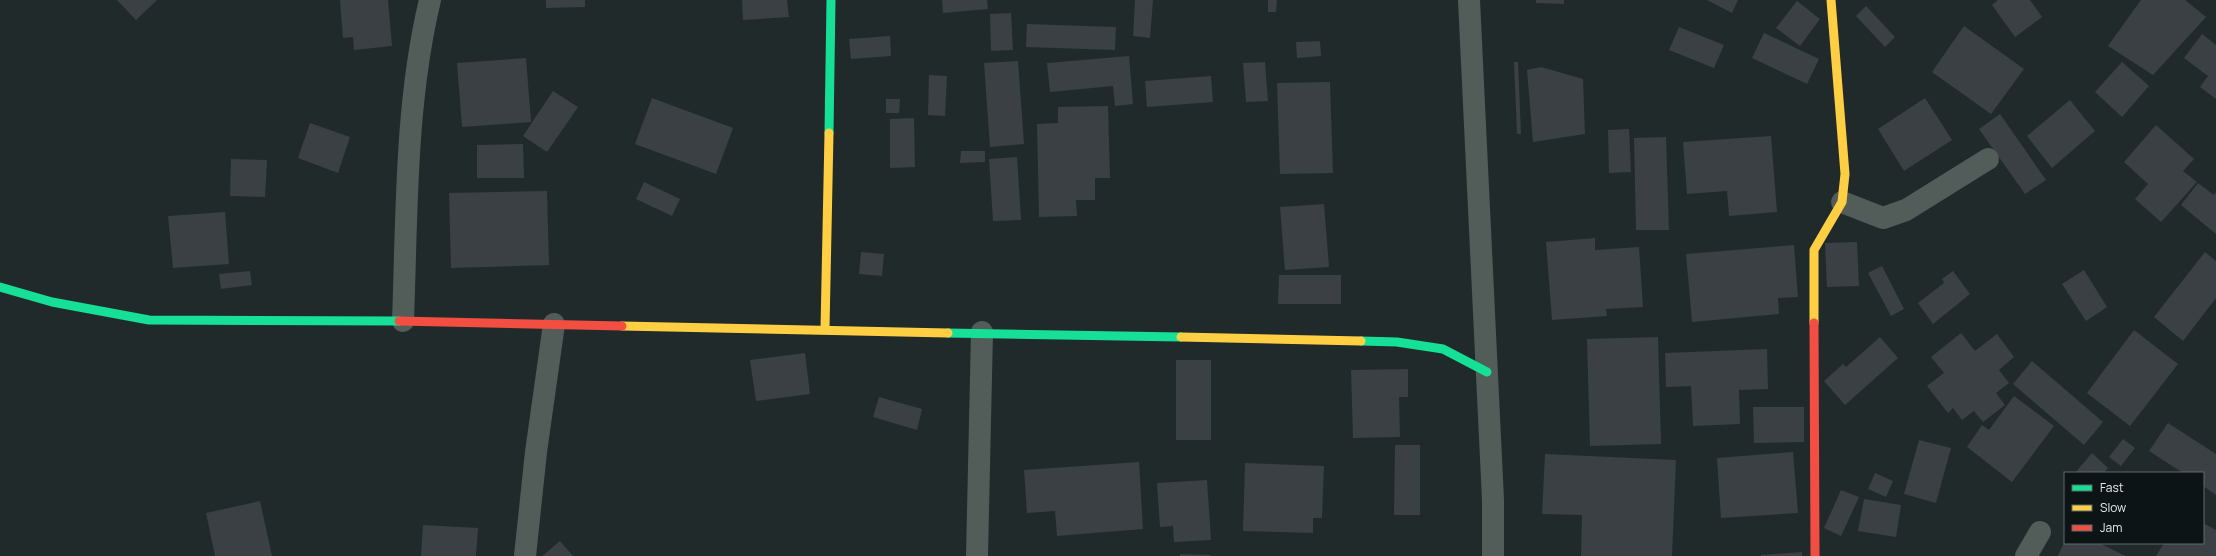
<svg xmlns="http://www.w3.org/2000/svg" width="2216" height="556" viewBox="0 0 2216 556" font-family="Manrope,sans-serif">
<style>
.building{fill:#3a4043}
.lines{fill:none;stroke-linecap:round;stroke-linejoin:round}
.street{stroke:#525c59;stroke-width:22}
.fast{stroke:#16e098;stroke-width:9}
.slow{stroke:#ffcf43;stroke-width:9}
.jam{stroke:#f24e42;stroke-width:9}
</style>
<rect width="100%" height="100%" fill="#212a2b"/>
<g class="building">
<polygon points="117,0 157,0 136,20"/>
<polygon points="340,0 388,0 392,46 354,50 353,37 343,38"/>
<polygon points="546,0 585,0 585,7 546,8"/>
<polygon points="742,0 787,0 789,17 743,20"/>
<polygon points="942,0 987,0 988,9 943,13"/>
<polygon points="1135,0 1153,0 1150,38 1133,36"/>
<polygon points="1268,0 1277,0 1276,12 1268,12"/>
<polygon points="1536,0 1564,0 1564,4 1536,3"/>
<polygon points="1707,0 1738,0 1732,13"/>
<polygon points="1998,0 2030,0 2042,17 2015,37 1992,5"/>
<polygon points="2141,0 2185,0 2206,17 2153,75 2108,46"/>
<polygon points="1797,1 1820,19 1800,46 1776,28"/>
<polygon points="1866,6 1895,37 1885,47 1856,16"/>
<polygon points="1011,13 1013,50 991,51 990,14"/>
<polygon points="1027,24 1116,27 1115,50 1026,47"/>
<polygon points="1964,26 2024,69 1991,114 1932,72"/>
<polygon points="1679,27 1724,45 1714,68 1669,50"/>
<polygon points="1764,33 1819,59 1807,84 1752,58"/>
<polygon points="2202,34 2216,45 2216,99 2200,87 2208,76 2184,58"/>
<polygon points="890,36 891,56 851,59 849,39"/>
<polygon points="1320,41 1321,56 1297,58 1296,42"/>
<polygon points="1129,56 1133,104 1115,106 1113,86 1050,92 1047,63"/>
<polygon points="526,58 531,122 462,127 457,63"/>
<polygon points="1018,61 1024,144 990,147 984,63"/>
<polygon points="1265,62 1268,101 1246,102 1243,63"/>
<polygon points="1514,62 1518,62 1521,134 1517,134"/>
<polygon points="2122,62 2149,86 2122,117 2095,92"/>
<polygon points="1541,67 1583,79 1585,134 1533,142 1527,70"/>
<polygon points="929,75 947,76 945,116 928,115"/>
<polygon points="1211,76 1213,102 1147,107 1145,81"/>
<polygon points="1330,82 1333,173 1280,174 1277,83"/>
<polygon points="553,91 578,107 547,152 523,136"/>
<polygon points="652,98 733,128 716,174 635,144"/>
<polygon points="1925,98 1952,140 1904,171 1878,129"/>
<polygon points="886,99 900,99 899,113 886,113"/>
<polygon points="2070,100 2095,131 2052,168 2027,136"/>
<polygon points="1108,106 1110,178 1095,178 1095,200 1076,200 1077,216 1039,217 1037,124 1058,123 1058,107"/>
<polygon points="2000,114 2046,180 2025,194 1979,129"/>
<polygon points="914,118 915,167 890,168 890,119"/>
<polygon points="310,123 350,137 338,173 298,158"/>
<polygon points="2156,125 2194,159 2183,171 2197,182 2161,222 2135,199 2148,184 2124,162"/>
<polygon points="1629,129 1631,172 1609,173 1608,130"/>
<polygon points="1771,136 1777,212 1729,216 1727,191 1687,194 1683,142"/>
<polygon points="1666,137 1669,230 1636,230 1634,138"/>
<polygon points="523,144 524,178 477,178 477,145"/>
<polygon points="961,151 985,151 985,162 960,163"/>
<polygon points="1017,157 1021,220 993,221 989,159"/>
<polygon points="231,159 267,160 265,197 230,196"/>
<polygon points="644,182 680,199 672,216 636,199"/>
<polygon points="2198,183 2214,195 2216,192 2216,234 2181,205"/>
<polygon points="547,191 549,265 451,268 449,193"/>
<polygon points="1324,204 1329,267 1285,270 1280,207"/>
<polygon points="225,212 229,264 173,268 168,216"/>
<polygon points="1595,238 1595,250 1639,247 1643,307 1606,309 1607,316 1552,320 1546,242"/>
<polygon points="1857,242 1859,286 1827,287 1825,243"/>
<polygon points="1794,245 1798,297 1778,298 1779,314 1692,322 1686,254"/>
<polygon points="861,252 884,254 882,276 859,274"/>
<polygon points="2205,252 2216,261 2216,298 2183,341 2154,317"/>
<polygon points="1882,266 1904,309 1891,316 1868,273"/>
<polygon points="2084,270 2107,307 2086,321 2062,284"/>
<polygon points="250,271 252,285 221,289 219,274"/>
<polygon points="1953,271 1970,294 1933,324 1918,303 1944,283 1942,279"/>
<polygon points="1279,275 1341,275 1341,304 1278,304"/>
<polygon points="2134,330 2178,364 2130,426 2087,393"/>
<polygon points="1961,333 1975,351 1997,334 2014,357 1999,370 2009,383 1996,393 2005,405 1983,422 1974,411 1962,420 1953,408 1948,413 1927,386 1944,373 1931,357"/>
<polygon points="1658,337 1661,444 1590,446 1587,339"/>
<polygon points="1880,337 1898,358 1845,405 1824,381 1843,364 1846,367"/>
<polygon points="1767,349 1768,389 1739,390 1740,424 1693,426 1691,386 1666,387 1665,353"/>
<polygon points="805,353 810,394 756,401 750,360"/>
<rect x="1176" y="360" width="35" height="80"/>
<polygon points="2032,361 2103,422 2084,445 2013,384"/>
<polygon points="1408,369 1408,397 1399,397 1400,437 1353,438 1351,370"/>
<polygon points="2014,396 2054,426 2012,482 1967,447 1982,425 1989,430"/>
<polygon points="879,397 922,409 917,430 873,417"/>
<polygon points="1753,407 1804,407 1804,442 1754,443"/>
<polygon points="2168,423 2216,454 2216,495 2203,486 2203,473 2183,473 2149,451"/>
<polygon points="2123,439 2135,448 2121,466 2109,457"/>
<polygon points="1919,440 1951,448 1936,503 1904,494"/>
<polygon points="1395,445 1420,445 1420,515 1394,515"/>
<polygon points="1793,452 1798,513 1721,518 1717,458"/>
<polygon points="2092,453 2108,468 2104,473 2075,473"/>
<polygon points="1545,454 1676,460 1672,556 1581,556 1582,515 1542,514"/>
<polygon points="1139,462 1143,529 1057,536 1055,511 1027,513 1024,470"/>
<polygon points="1245,463 1324,466 1322,518 1313,518 1313,533 1243,531"/>
<polygon points="1875,473 1893,481 1886,497 1868,489"/>
<polygon points="1207,480 1211,540 1174,542 1173,526 1160,527 1157,483"/>
<polygon points="1841,490 1859,497 1841,536 1824,528"/>
<polygon points="1864,499 1901,505 1896,537 1858,531"/>
<polygon points="260,501 272,556 215,556 206,513"/>
<polygon points="2203,523 2216,530 2216,556 2156,556 2164,543 2203,543"/>
<polygon points="423,525 478,528 476,556 421,556"/>
<polygon points="2065,540 2065,543 2099,543 2126,556 2058,556"/>
<polygon points="560,541 573,556 542,556"/>
<polygon points="1802,552 1802,556 1761,556 1761,555"/>
<polygon points="1180,554 1211,555 1211,556 1180,556"/>
</g>
<g class="lines">
<g class="street">
<polyline points="1469,0 1493,500 1493,556"/>
<polyline points="1842,202 1883,218 1906,210 1988,159"/>
<path d="M403 321C407 214 405 104 430 0"/>
<polyline points="525,556 536,452 554,324"/>
<polyline points="977,556 982,332"/>
<polyline points="2026,556 2040,532"/>
</g>
<g class="fast">
<polyline points="829,133 831,0"/>
<polyline points="0,287 52,302 149,320 399,321"/>
<polyline points="948,333 1181,337"/>
<polyline points="1361,341 1397,342 1443,349 1487,372"/>
</g>
<g class="slow">
<polyline points="1814,323 1814,250 1842,202 1845,174 1831,0"/>
<polyline points="622,326 948,333"/>
<polyline points="825,329 829,133"/>
<polyline points="1181,337 1361,341"/>
</g>
<g class="jam">
<polyline points="399,321 622,326"/>
<polyline points="1814,323 1815,556"/>
</g>
</g>
<rect x="2064" y="472" width="140" height="72" fill="#0d1415" stroke="#616a6b"/>
<rect x="2072" y="485" width="20" height="6" fill="#16e098" stroke="#616a6b"/>
<text x="2100" y="492" font-size="12" fill="#e0eaec">Fast</text>
<rect x="2072" y="505" width="20" height="6" fill="#ffcf43" stroke="#616a6b"/>
<text x="2100" y="512" font-size="12" fill="#e0eaec">Slow</text>
<rect x="2072" y="525" width="20" height="6" fill="#f24e42" stroke="#616a6b"/>
<text x="2100" y="532" font-size="12" fill="#e0eaec">Jam</text>
</svg>
